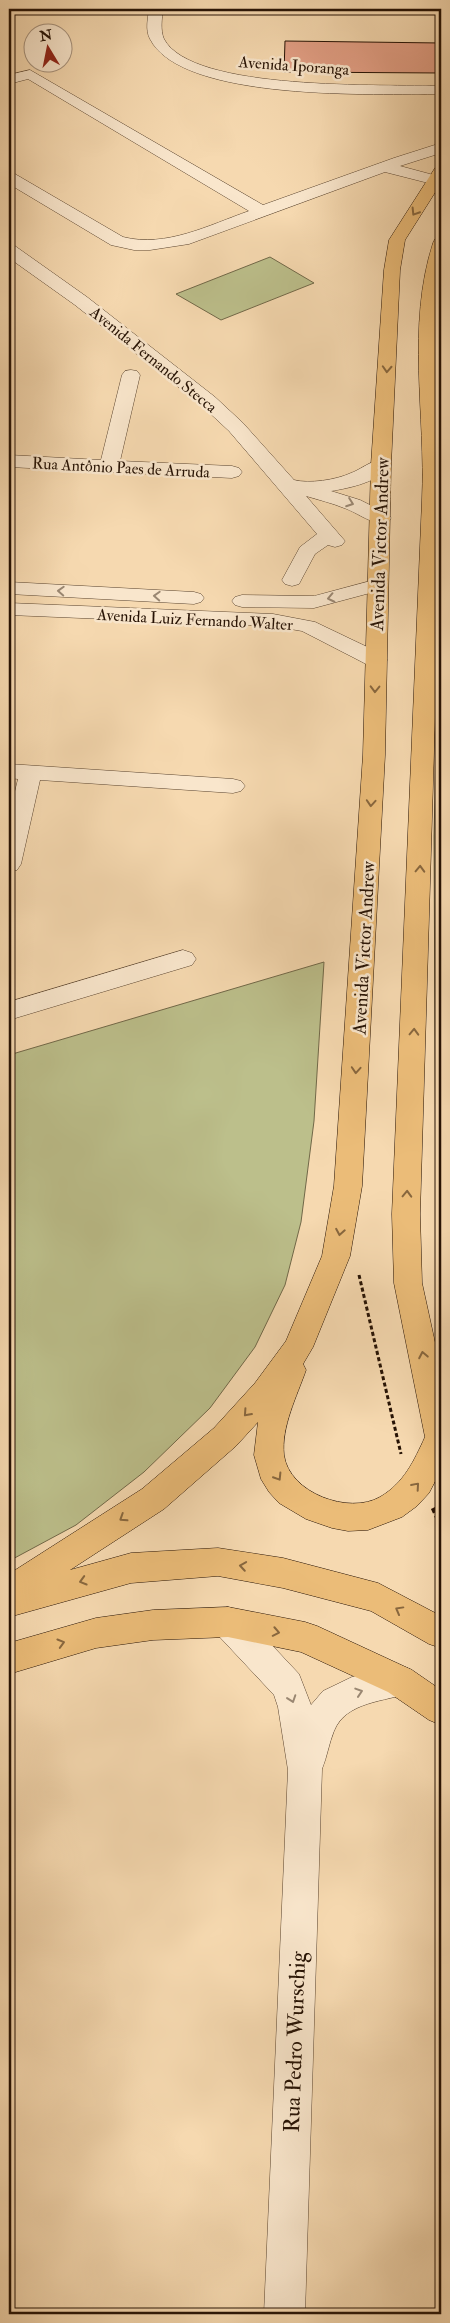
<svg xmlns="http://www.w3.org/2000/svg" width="450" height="2323" viewBox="0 0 450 2323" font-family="'IM FELL Double Pica',serif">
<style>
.green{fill:#bcbf8b;stroke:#716848}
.building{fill:#e39f85;stroke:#261204}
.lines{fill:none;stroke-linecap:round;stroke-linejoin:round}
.minor-casing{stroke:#5a442f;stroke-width:1}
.major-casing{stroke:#261204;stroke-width:1}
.path-far2{stroke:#261204;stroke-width:2;stroke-dasharray:2 1;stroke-linecap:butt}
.path-far1{stroke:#261204;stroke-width:3;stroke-dasharray:4 2.5;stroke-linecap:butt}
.path{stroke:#261204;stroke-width:4.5;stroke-dasharray:5 3;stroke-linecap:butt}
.minor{fill:#f9e6cc;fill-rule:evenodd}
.major{fill:#ebbc78;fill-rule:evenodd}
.oneway{stroke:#88673e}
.oneway2{stroke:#9a8772}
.labels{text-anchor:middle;stroke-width:5;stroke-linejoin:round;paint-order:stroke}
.far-street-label{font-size:16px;fill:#261204;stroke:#f9e6cc}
.street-label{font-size:19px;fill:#261204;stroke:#f9e6cc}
.near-street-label{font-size:22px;fill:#261204;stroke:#f9e6cc}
</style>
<rect width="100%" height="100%" fill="#f6d9b0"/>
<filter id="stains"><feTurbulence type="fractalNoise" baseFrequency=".004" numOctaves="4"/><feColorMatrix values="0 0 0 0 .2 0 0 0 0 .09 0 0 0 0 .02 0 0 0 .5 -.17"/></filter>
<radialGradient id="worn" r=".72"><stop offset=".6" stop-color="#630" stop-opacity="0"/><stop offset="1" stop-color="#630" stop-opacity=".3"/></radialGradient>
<g class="green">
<polygon points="270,257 314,283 221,320 176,294"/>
<polygon points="441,542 441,1282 436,1238 434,836"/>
<polygon points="324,962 314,1121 301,1222 285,1285 255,1347 210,1408 144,1472 76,1525 9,1561 9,1055"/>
</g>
<polygon class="building" points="285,41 441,43 441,73 284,72"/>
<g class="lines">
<g class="minor-casing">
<g id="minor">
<path d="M149 9H163C162 18 160 30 164 39 192 92 386 84 441 86V94C378 94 182 102 150 39 145 30 148 18 149 9Z"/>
<path d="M30 70 263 205 394 158 441 143V153L400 166 441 177V183L436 185 385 172 189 244 150 250H134L111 245 9 184V172L15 174 123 237C166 248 209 225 249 211L28 79 9 84V75Z"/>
<path d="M9 245 15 246 87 297 215 397 243 423 294 480C309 484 336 480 351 473 364 468 374 457 388 461L391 465C379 482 350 488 331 491L360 500 388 514 391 518 388 522C372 526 359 513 344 508 332 503 319 500 306 496L345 541 342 545 335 547 328 545 315 554 299 584 292 586 285 584 282 580 300 547 317 534 229 431 201 405 75 305 9 258Z"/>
<polygon points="131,370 137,371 140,375 120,461 232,466 239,468 242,472 239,476 232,478 9,467 9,455 101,460 122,375 125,371"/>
<polygon points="378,579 385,581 388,585 385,589 314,608 242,607 235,605 232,601 235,597 242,595 314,596"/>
<polygon points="9,582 194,592 201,594 204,598 201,602 194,604 9,594"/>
<polygon points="9,603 273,614 315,622 384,655 387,660 384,665 376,666 368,665 302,631 273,626 9,615"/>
<polygon points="9,764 233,779 241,781 245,786 241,791 233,793 40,780 21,864 17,870 9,872 9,816 18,779 9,778"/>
<polygon points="183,950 192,953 196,959 192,965 9,1020 9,1002"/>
<path d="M228 1607 240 1611 299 1674 311 1705 323 1691 352 1677 400 1665 412 1670 417 1681 412 1692C385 1702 346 1701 334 1731 329 1743 327 1757 322 1769L305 2314H264L288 1770 278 1707 274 1695 216 1633 212 1622 216 1611Z"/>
</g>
</g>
<g class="major-casing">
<g id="major">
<path d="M441 166V183L405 240 400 270 391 465 385 755 362 1186 350 1256 313 1347 303 1364 306 1370C297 1396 281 1427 284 1455 289 1493 349 1515 380 1497 404 1483 414 1461 425 1437L394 1283 392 1214C402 976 412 738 422 500 426 414 406 327 433 243L435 239 441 238V270L436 326 441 432V519L420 1214 422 1283 441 1370V1470L429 1493 417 1506 402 1517 368 1530 348 1531 332 1528 306 1519 279 1503 269 1492 261 1479 254 1455 258 1422 236 1446 164 1509 70 1570 131 1553 218 1548 283 1558 378 1583 441 1616V1648L429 1644 371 1611 283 1588 218 1576 131 1583 9 1617V1574L142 1489 214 1428 255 1383 286 1341 322 1256 334 1186 363 755 371 465 384 270 389 240 435 168Z"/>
<polygon points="228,1607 305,1622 317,1626 412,1670 441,1690 441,1725 429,1720 388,1692 301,1652 228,1637 153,1640 96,1648 9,1674 9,1643 96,1618 153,1610"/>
</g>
</g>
<polyline class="path-far2" points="436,224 441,214"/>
<polyline class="path-far1" points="359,1275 401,1454"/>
<polyline class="path" points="433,1508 441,1526"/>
<use href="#minor" class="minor"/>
<use href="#major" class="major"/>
</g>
<defs><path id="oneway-chevron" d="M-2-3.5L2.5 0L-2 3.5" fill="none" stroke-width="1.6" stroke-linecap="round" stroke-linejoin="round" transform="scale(1.25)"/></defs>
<g class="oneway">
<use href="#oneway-chevron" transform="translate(415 212) rotate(122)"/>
<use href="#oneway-chevron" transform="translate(387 369) rotate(93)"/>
<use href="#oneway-chevron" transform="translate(375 689) rotate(91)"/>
<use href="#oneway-chevron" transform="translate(371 803) rotate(94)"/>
<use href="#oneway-chevron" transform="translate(420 869) rotate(-88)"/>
<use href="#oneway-chevron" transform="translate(414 1032) rotate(-88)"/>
<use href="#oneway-chevron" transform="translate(356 1070) rotate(94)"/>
<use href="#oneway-chevron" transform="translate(407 1194) rotate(-88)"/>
<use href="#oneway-chevron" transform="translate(340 1232) rotate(100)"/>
<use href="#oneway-chevron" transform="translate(423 1355) rotate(-101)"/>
<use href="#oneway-chevron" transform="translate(247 1413) rotate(132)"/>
<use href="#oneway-chevron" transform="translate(278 1477) rotate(58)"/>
<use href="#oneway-chevron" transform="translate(416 1486) rotate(-49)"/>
<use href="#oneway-chevron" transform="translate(123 1518) rotate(147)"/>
<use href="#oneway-chevron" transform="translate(243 1566) rotate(-171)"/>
<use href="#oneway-chevron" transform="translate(83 1581) rotate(164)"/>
<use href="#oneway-chevron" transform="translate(399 1610) rotate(-151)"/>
<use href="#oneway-chevron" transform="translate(276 1632) rotate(11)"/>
<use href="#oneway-chevron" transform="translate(61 1643) rotate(-16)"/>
</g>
<g class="oneway2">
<use href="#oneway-chevron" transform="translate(350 503) rotate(20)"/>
<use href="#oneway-chevron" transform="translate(61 591) rotate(-177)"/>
<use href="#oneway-chevron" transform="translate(157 596) rotate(-177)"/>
<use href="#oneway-chevron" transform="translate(331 598) rotate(168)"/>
<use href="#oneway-chevron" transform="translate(359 1692) rotate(-18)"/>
<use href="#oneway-chevron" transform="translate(292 1699) rotate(71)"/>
</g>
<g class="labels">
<g class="far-street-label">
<text transform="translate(294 65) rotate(4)" y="6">Avenida Iporanga</text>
<text transform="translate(154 359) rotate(39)" y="6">Avenida Fernando Stecca</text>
<text transform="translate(121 467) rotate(3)" y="6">Rua Antônio Paes de Arruda</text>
<text transform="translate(195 619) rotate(3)" y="6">Avenida Luiz Fernando Walter</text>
</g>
<g class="street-label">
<text transform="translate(379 544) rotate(-88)" y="7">Avenida Victor Andrew</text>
<text transform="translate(363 948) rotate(-87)" y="7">Avenida Victor Andrew</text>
</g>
<g class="near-street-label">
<text transform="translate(294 2042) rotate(-88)" y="8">Rua Pedro Wurschig</text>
</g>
</g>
<rect width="450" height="2323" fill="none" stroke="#f6d9b0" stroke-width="30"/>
<rect x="10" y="10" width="430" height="2303" fill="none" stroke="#261204" stroke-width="2.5"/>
<rect x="15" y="15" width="420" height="2293" fill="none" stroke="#261204"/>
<g transform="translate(48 48) rotate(350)"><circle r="24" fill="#f9e6cc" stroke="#a5917c"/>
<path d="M0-4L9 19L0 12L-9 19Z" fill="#8f2418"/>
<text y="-8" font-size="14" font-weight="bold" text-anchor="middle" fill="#261204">N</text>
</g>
<rect width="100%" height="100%" filter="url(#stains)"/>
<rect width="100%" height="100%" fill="url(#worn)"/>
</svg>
